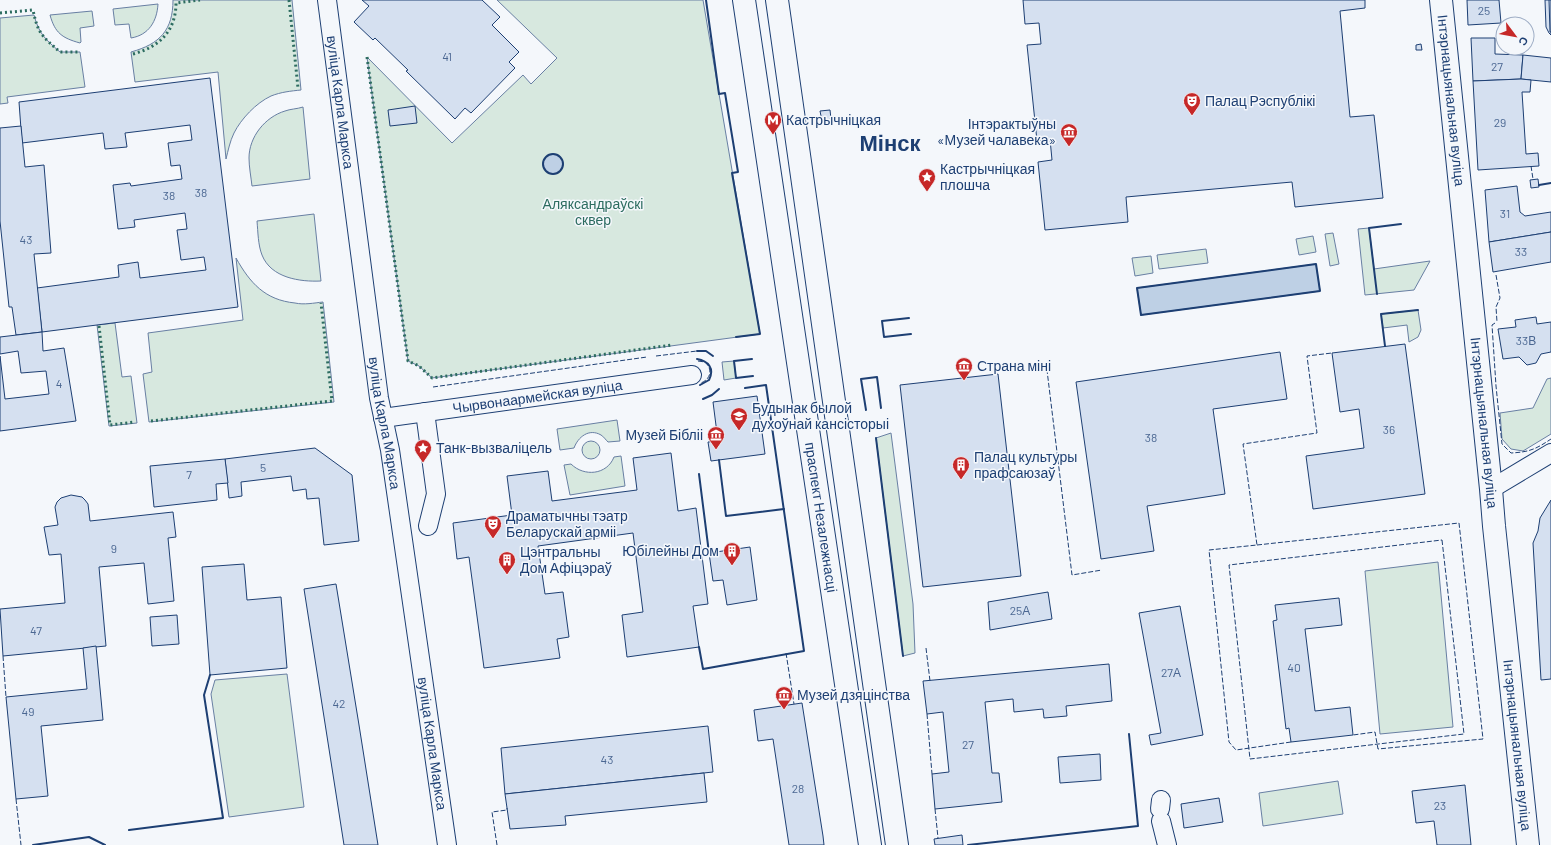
<svg xmlns="http://www.w3.org/2000/svg" width="1551" height="845" viewBox="0 0 1551 845" font-family="Barlow,sans-serif">
<style>
.green{fill:#d7e8df;stroke:#687fa3}
.water{fill:#bed0e5;stroke:#687fa3}
.building{fill:#d5e0f0;stroke:#1d3f73}
.lines{fill:none;stroke-linecap:round;stroke-linejoin:round}
.minor-casing{stroke:#1d3f73;stroke-width:20}
.major-casing{stroke:#1d3f73;stroke-width:24}
.minor{stroke:#f4f7fb;stroke-width:18}
.major{stroke:#f4f7fb;stroke-width:22}
.hedge{stroke:#2c6c60;stroke-width:3;stroke-dasharray:2 3;stroke-linecap:butt}
.fence{stroke:#1d3f73;stroke-width:1;stroke-dasharray:5 2;stroke-linecap:butt}
.wall{stroke:#1d3f73;stroke-width:2}
.labels{text-anchor:middle;stroke-width:3;stroke-linejoin:round;paint-order:stroke}
.number-label{font-size:12px;fill:#4b6792}
.street-label{font-size:14px;fill:#1d3f73;stroke:#f4f7fb}
.poi-label{font-size:14px;fill:#1d3f73;stroke:#f4f7fb;text-anchor:start}
.park-label{font-size:14px;fill:#2c6c60;stroke:#f4f7fb}
.town-label{font-size:22px;font-weight:bold;fill:#1d3f73;stroke:#f4f7fb}
</style>
<rect width="100%" height="100%" fill="#f4f7fb"/>
<g class="green">
<path d="M173 0H292L301 90C291 91 281 92 271 96 256 103 241 119 234 133 230 141 228 151 226 159L218 72 135 82 131 52C160 44 173 30 173 0Z"/>
<polygon points="497,0 703,0 760,334 432,378 419,366 408,361 367,57 452,143 523,75 531,84 557,58"/>
<path d="M158 4C157 21 149 35 131 38L129 24 115 25 113 9Z"/>
<path d="M92 11 94 26 80 28 81 42 80 43C62 38 55 33 50 15Z"/>
<path d="M34 15C39 34 45 39 60 52H80L85 87 7 97 8 103 0 104V18Z"/>
<path d="M303 107 310 179 252 186C251 177 249 167 249 158 249 137 265 117 285 111 290 109 297 109 303 107Z"/>
<path d="M314 214 321 281C300 282 271 278 262 255 258 245 258 232 257 221Z"/>
<polygon points="1369,228 1374,269 1430,261 1414,290 1365,295 1358,229"/>
<polygon points="1333,233 1339,264 1330,266 1325,234"/>
<polygon points="1313,236 1316,252 1299,255 1296,239"/>
<polygon points="1206,249 1208,263 1159,269 1157,255"/>
<polygon points="1151,256 1153,273 1135,276 1132,258"/>
<path d="M236 258C250 283 265 300 295 303 304 305 314 303 323 302L334 402 149 422 143 374 152 372 148 333 243 320Z"/>
<polygon points="1418,310 1421,330 1418,337 1409,342 1407,325 1383,328 1381,314"/>
<polygon points="115,323 122,377 131,376 137,423 109,426 97,325"/>
<polygon points="734,361 736,378 724,380 722,362"/>
<polygon points="1551,378 1551,434 1523,451 1511,449 1502,439 1500,413 1533,408 1547,379"/>
<path d="M617 420 620 441 608 442C606 440 603 436 601 435 589 428 578 437 574 448L560 450 557 429Z"/>
<polygon points="891,433 913,604 915,653 903,656 876,438"/>
<circle cx="591" cy="450" r="9"/>
<path d="M621 456 625 486 570 495 564 465 571 464C584 477 607 475 614 457Z"/>
<polygon points="1438,562 1453,727 1380,734 1365,571"/>
<polygon points="287,674 304,807 229,817 211,694 215,680"/>
<polygon points="1338,781 1343,814 1263,826 1259,793"/>
</g>
<g class="water">
<circle cx="553" cy="164" r="10"/>
<polygon points="1316,264 1320,291 1141,315 1137,288"/>
</g>
<g class="building">
<polygon points="362,0 482,0 500,17 492,25 519,52 509,62 515,68 471,113 465,108 455,119 406,71 408,70 375,38 373,40 354,22 369,6"/>
<polygon points="1023,0 1365,0 1365,8 1340,11 1350,117 1374,115 1383,198 1295,207 1292,182 1181,192 1126,197 1128,222 1045,230 1038,162 1052,160 1050,139 1037,141 1027,45 1041,44 1039,23 1025,24"/>
<polygon points="1467,0 1499,0 1501,23 1468,25"/>
<polygon points="1545,0 1551,0 1551,35 1549,33 1546,27"/>
<polygon points="1549,0 1551,0 1551,32 1550,32"/>
<polygon points="1471,38 1495,38 1495,54 1523,55 1521,79 1473,81"/>
<polygon points="1421,44 1422,50 1416,50 1416,45"/>
<polygon points="1523,55 1551,58 1551,82 1521,79"/>
<polygon points="210,78 238,307 42,332 37,288 119,277 118,265 138,262 140,278 206,270 204,257 181,260 177,230 187,229 185,213 134,220 135,227 118,229 113,185 130,183 131,186 182,179 180,165 171,166 168,143 192,140 190,125 125,133 127,147 105,149 103,133 22,143 19,102"/>
<polygon points="1521,79 1531,80 1530,92 1522,92 1526,154 1538,153 1539,166 1478,170 1473,81"/>
<polygon points="415,106 417,123 390,126 388,110"/>
<polygon points="830,110 831,119 822,121 820,111"/>
<polygon points="21,126 25,167 44,165 51,253 34,254 42,332 16,335 12,307 9,307 0,221 0,128"/>
<polygon points="1538,179 1539,187 1531,188 1530,180"/>
<polygon points="1517,186 1520,212 1525,216 1551,212 1551,232 1489,242 1485,190"/>
<polygon points="1551,232 1551,262 1493,272 1489,242"/>
<polygon points="1536,317 1537,324 1551,322 1551,352 1541,354 1536,363 1527,365 1519,357 1503,359 1498,329 1516,327 1515,320"/>
<polygon points="42,332 43,351 64,348 76,421 0,431 0,356 5,399 49,394 46,371 21,373 18,351 0,354 0,337"/>
<polygon points="1405,344 1425,494 1313,509 1306,456 1364,448 1359,409 1340,412 1332,353"/>
<polygon points="1280,352 1287,399 1213,409 1225,494 1147,506 1154,551 1101,559 1076,382"/>
<polygon points="998,374 1021,576 923,587 900,385"/>
<polygon points="757,396 765,454 711,461 708,442 718,441 713,402"/>
<polygon points="315,448 352,475 359,541 324,545 319,498 307,499 306,489 293,491 291,476 241,482 242,496 229,498 225,459"/>
<polygon points="671,453 678,511 696,508 708,604 693,606 699,647 627,657 622,615 643,612 633,533 538,546 545,594 563,592 569,637 557,639 560,658 484,668 469,557 457,559 453,523 512,515 507,476 548,471 552,501 637,490 633,458"/>
<polygon points="225,459 228,483 216,484 217,500 154,507 150,466"/>
<polygon points="71,495 82,497 85,500 88,504 90,521 173,512 176,537 168,538 174,601 148,604 144,563 99,567 106,646 3,656 0,609 65,603 61,554 49,555 44,527 58,525 55,507 57,502 61,498"/>
<polygon points="1551,500 1551,679 1541,680 1533,543 1538,531 1540,518"/>
<polygon points="750,547 757,600 727,605 723,580 713,581 709,553"/>
<polygon points="244,564 247,600 281,597 287,668 210,675 202,567"/>
<polygon points="336,584 359,725 378,845 344,845 304,589"/>
<polygon points="1048,592 1052,619 990,630 988,602"/>
<polygon points="1339,598 1342,625 1305,629 1315,711 1350,707 1353,735 1291,742 1289,728 1286,729 1273,621 1277,620 1275,605"/>
<polygon points="1180,606 1203,735 1151,745 1149,735 1161,733 1139,613"/>
<polygon points="177,615 179,644 152,646 150,617"/>
<polygon points="96,646 103,720 41,726 48,796 16,799 6,697 87,689 83,648"/>
<polygon points="1109,664 1112,701 1066,706 1067,716 1044,718 1043,709 1014,712 1013,699 985,702 992,773 999,773 1002,802 935,809 932,774 949,772 943,712 927,714 923,681"/>
<polygon points="802,703 823,836 824,845 789,845 773,739 758,741 754,710"/>
<polygon points="708,726 713,772 505,794 501,748"/>
<polygon points="1100,754 1101,780 1060,783 1058,757"/>
<polygon points="704,773 707,802 565,816 566,825 510,829 505,794"/>
<polygon points="1465,785 1471,845 1437,845 1434,821 1416,823 1412,791"/>
<polygon points="1219,798 1223,822 1184,828 1181,804"/>
<polygon points="962,835 963,845 935,845 934,839"/>
</g>
<g class="lines">
<g class="minor-casing">
<g id="minor">
<path id="s1" d="M327 0 379 398 390 450 447 845"/>
<polyline points="425,412 436,494 428,526"/>
<path id="s2" d="M383 418 692 375"/>
<polyline points="1491,489 1551,453"/>
<polyline points="1160,809 1161,800"/>
<polyline points="1161,821 1167,845"/>
</g>
</g>
<g class="major-casing">
<g id="major">
<path id="s3" d="M744 0 870 845"/>
<polyline points="777,0 897,845"/>
<path id="s4" d="M1441 0 1491 489 1494 526 1528 845"/>
</g>
</g>
<use href="#minor" class="minor"/>
<use href="#major" class="major"/>
<g class="hedge">
<polyline points="289,0 298,88"/>
<path d="M0 13 33 10C38 34 42 36 60 52H80"/>
<path d="M133 54C160 47 176 30 176 3L200 0"/>
<polyline points="367,57 408,361 419,366 432,378 672,345"/>
<polyline points="99,326 110,425 135,422"/>
<polyline points="151,421 332,401 321,303"/>
</g>
<g class="fence">
<polyline points="1531,166 1533,179"/>
<polyline points="1496,275 1500,298 1496,307 1497,322"/>
<path d="M1495 323 1492 325 1496 386 1502 444 1511 453C1530 452 1536 449 1551 439"/>
<polyline points="656,356 697,351"/>
<path d="M698 361 705 362C713 369 711 379 701 383"/>
<polyline points="1046,362 1072,575 1102,570"/>
<polyline points="433,387 647,357"/>
<polygon points="1442,540 1464,734 1250,759 1229,565"/>
<polyline points="1257,545 1459,523 1483,739 1378,749 1375,732 1353,735"/>
<polyline points="926,648 930,681"/>
<polyline points="786,653 794,704"/>
<polyline points="3,656 6,697"/>
<polyline points="927,714 932,774"/>
<polyline points="1291,742 1236,750 1229,742 1209,550 1257,545 1243,444 1317,433 1307,356 1332,353"/>
<polyline points="16,799 21,845"/>
<polyline points="935,809 938,838"/>
<polyline points="497,845 492,812 507,810 507,808"/>
</g>
<g class="wall">
<polyline points="706,0 719,94 725,93 738,172 732,173 760,334 736,337"/>
<circle cx="553" cy="164" r="10"/>
<polyline points="1539,185 1551,183"/>
<polygon points="1316,264 1320,291 1141,315 1137,288"/>
<polyline points="1377,294 1369,228 1401,224"/>
<polyline points="909,318 882,321 884,337 911,334"/>
<polyline points="1385,346 1381,314 1418,310"/>
<polyline points="697,351 706,351 713,356"/>
<path d="M697 359C708 361 715 368 709 380L700 385"/>
<polyline points="752,359 734,361 736,378 753,376"/>
<polyline points="703,399 712,395 719,389"/>
<polyline points="866,410 861,379 877,377 881,408"/>
<polyline points="876,438 903,656"/>
<polyline points="719,460 726,516 784,509"/>
<polyline points="699,474 709,553"/>
<polyline points="699,647 703,669 804,651 766,385 745,388"/>
<polyline points="129,830 223,818 204,695 210,675"/>
<polyline points="33,845 89,837 105,845"/>
<polyline points="968,845 1138,826 1129,734"/>
</g>
</g>
<defs>
<g id="theatre-pin" transform="scale(0.9)"><path d="M0 17L-7.5 6A9.5 9.5 0 1 1 7.5 6Z" fill="#c62828" stroke="#f4f7fb"/><path d="M-5-5.5Q0-4 5-5.5V0Q5 5 0 6Q-5 5-5 0ZM-3.3-2.5H-1v1.5H-3.3ZM1-2.5H3.3v1.5H1ZM-2.8 1Q0 5.5 2.8 1Z" fill="#fff"/></g>
<g id="metro-pin" transform="scale(0.9)"><path d="M0 17L-7.5 6A9.5 9.5 0 1 1 7.5 6Z" fill="#c62828" stroke="#f4f7fb"/><path d="M-5.5 5V-5H-3L0 0L3-5H5.5V5H3V-.5L0 4L-3-.5V5Z" fill="#fff"/></g>
<g id="museum-pin" transform="scale(0.9)"><path d="M0 17L-7.5 6A9.5 9.5 0 1 1 7.5 6Z" fill="#c62828" stroke="#f4f7fb"/><path d="M0-6L6-3V-2H-6V-3ZM-5-1h2V3h-2ZM-1-1h2V3h-2ZM3-1h2V3H3ZM-6 4H6V6H-6Z" fill="#fff"/></g>
<g id="sight-pin" transform="scale(0.9)"><path d="M0 17L-7.5 6A9.5 9.5 0 1 1 7.5 6Z" fill="#c62828" stroke="#f4f7fb"/><path d="M0-6L1.8-2.2L6-1.7L2.9 1.2L3.7 5.4L0 3.3L-3.7 5.4L-2.9 1.2L-6-1.7L-1.8-2.2Z" fill="#fff"/></g>
<g id="university-pin" transform="scale(0.9)"><path d="M0 17L-7.5 6A9.5 9.5 0 1 1 7.5 6Z" fill="#c62828" stroke="#f4f7fb"/><path d="M0-5L7-2L0 1L-7-2ZM-4 1L0 2.5L4 1V4Q0 6-4 4Z" fill="#fff"/></g>
<g id="building-pin" transform="scale(0.9)"><path d="M0 17L-7.5 6A9.5 9.5 0 1 1 7.5 6Z" fill="#c62828" stroke="#f4f7fb"/><path d="M-4-6H4V6H1V3H-1V6H-4ZM-2.5-4.3h1.7v1.8h-1.7ZM.8-4.3h1.7v1.8H.8ZM-2.5-1h1.7V.8h-1.7ZM.8-1h1.7V.8H.8Z" fill="#fff"/></g>
</defs>
<g fill-rule="evenodd">
<use href="#theatre-pin" x="1192" y="101"/>
<use href="#metro-pin" x="773" y="120"/>
<use href="#museum-pin" x="1069" y="132"/>
<use href="#sight-pin" x="927" y="177"/>
<use href="#museum-pin" x="964" y="366"/>
<use href="#university-pin" x="739" y="416"/>
<use href="#museum-pin" x="716" y="435"/>
<use href="#sight-pin" x="423" y="448"/>
<use href="#building-pin" x="961" y="465"/>
<use href="#theatre-pin" x="493" y="524"/>
<use href="#building-pin" x="732" y="551"/>
<use href="#building-pin" x="507" y="560"/>
<use href="#museum-pin" x="784" y="695"/>
</g>
<g class="labels">
<g class="number-label">
<text x="1484" y="15">25</text>
<text x="447" y="61">41</text>
<text x="1497" y="71">27</text>
<text x="1500" y="127">29</text>
<text x="201" y="197">38</text>
<text x="169" y="200">38</text>
<text x="1505" y="218">31</text>
<text x="26" y="244">43</text>
<text x="1521" y="256">33</text>
<text x="1526" y="345">33В</text>
<text x="59" y="388">4</text>
<text x="1389" y="434">36</text>
<text x="1151" y="442">38</text>
<text x="263" y="472">5</text>
<text x="189" y="479">7</text>
<text x="114" y="553">9</text>
<text x="1020" y="615">25А</text>
<text x="36" y="635">47</text>
<text x="1294" y="672">40</text>
<text x="1171" y="677">27А</text>
<text x="339" y="708">42</text>
<text x="28" y="716">49</text>
<text x="968" y="749">27</text>
<text x="607" y="764">43</text>
<text x="798" y="793">28</text>
<text x="1440" y="810">23</text>
</g>
<g class="street-label">
<text dy="5" stroke="none"><textPath href="#s4" startOffset="101">Інтэрнацыянальная вуліца</textPath></text>
<text dy="5" stroke="none"><textPath href="#s1" startOffset="103">вуліца Карла Маркса</textPath></text>
<text dy="5" stroke="none"><textPath href="#s2" startOffset="156">Чырвонаармейская вуліца</textPath></text>
<text dy="5" stroke="none"><textPath href="#s1" startOffset="427">вуліца Карла Маркса</textPath></text>
<text dy="5" stroke="none"><textPath href="#s4" startOffset="425">Інтэрнацыянальная вуліца</textPath></text>
<text dy="5" stroke="none"><textPath href="#s3" startOffset="523">праспект Незалежнасці</textPath></text>
<text dy="5" stroke="none"><textPath href="#s1" startOffset="751">вуліца Карла Маркса</textPath></text>
<text dy="5" stroke="none"><textPath href="#s4" startOffset="749">Інтэрнацыянальная вуліца</textPath></text>
</g>
<g class="poi-label">
<text x="1205" y="106">Палац Рэспублікі</text>
<text x="786" y="125">Кастрычніцкая</text>
<text x="1056" y="129" text-anchor="end">Інтэрактыўны<tspan x="1056" dy="16">«Музей чалавека»</tspan></text>
<text x="940" y="174">Кастрычніцкая<tspan x="940" dy="16">плошча</tspan></text>
<text x="977" y="371">Страна міні</text>
<text x="752" y="413">Будынак былой<tspan x="752" dy="16">духоўнай кансісторыі</tspan></text>
<text x="703" y="440" text-anchor="end">Музей Бібліі</text>
<text x="436" y="453">Танк-вызваліцель</text>
<text x="974" y="462">Палац культуры<tspan x="974" dy="16">прафсаюзаў</tspan></text>
<text x="506" y="521">Драматычны тэатр<tspan x="506" dy="16">Беларускай арміі</tspan></text>
<text x="719" y="556" text-anchor="end">Юбілейны Дом</text>
<text x="520" y="557">Цэнтральны<tspan x="520" dy="16">Дом Афіцэраў</tspan></text>
<text x="797" y="700">Музей дзяцінства</text>
</g>
<g class="park-label">
<text x="593" y="209">Аляксандраўскі<tspan x="593" dy="16">сквер</tspan></text>
</g>
<g class="town-label">
<text x="890" y="151">Мінск</text>
</g>
</g>
<g transform="translate(1515 36) rotate(122)"><circle r="19" fill="#f4f7fb" stroke="#9eadc5"/>
<path d="M0-3L7 15L0 10L-7 15Z" fill="#c62828"/>
<text y="-6" font-size="11" font-weight="bold" text-anchor="middle" fill="#1d3f73">С</text>
</g>
</svg>
